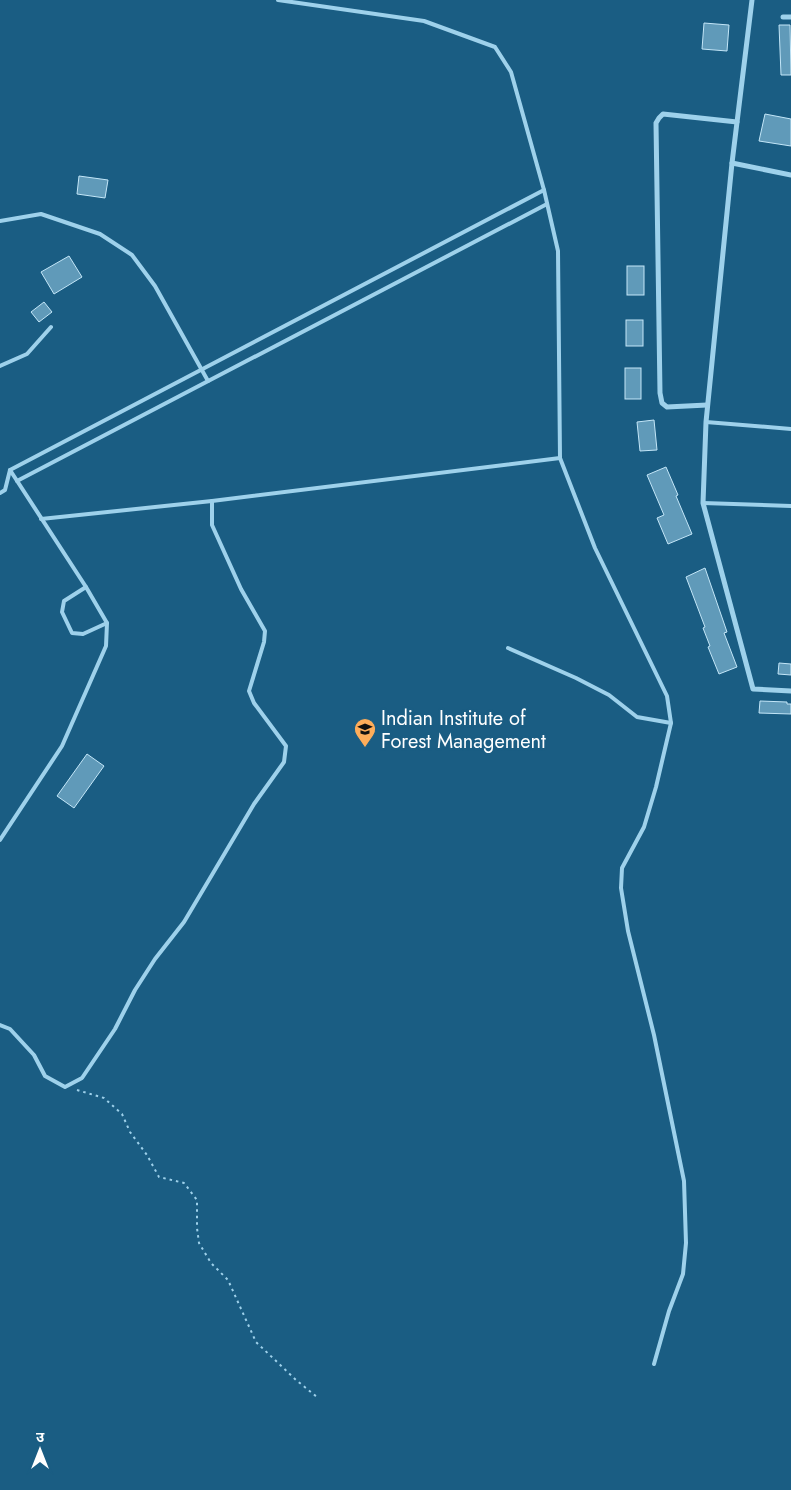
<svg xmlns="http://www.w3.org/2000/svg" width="791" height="1490" viewBox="0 0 791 1490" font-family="Jost,'Noto Sans Devanagari',sans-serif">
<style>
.building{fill:#609ab9;stroke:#c3e6f8}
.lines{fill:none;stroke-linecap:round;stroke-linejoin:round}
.path{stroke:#9ed1eb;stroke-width:2;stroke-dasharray:2.5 4;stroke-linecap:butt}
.lane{stroke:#9ed1eb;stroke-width:4}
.street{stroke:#9ed1eb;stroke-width:5}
.labels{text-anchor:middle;stroke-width:5;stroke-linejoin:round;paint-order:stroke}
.poi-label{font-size:20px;fill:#fff;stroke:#1a5d83;text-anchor:start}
</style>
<rect width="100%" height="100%" fill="#1a5d83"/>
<g class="building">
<polygon points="704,23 729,25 727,51 702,49"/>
<polygon points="779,25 790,25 791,75 781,75"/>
<polygon points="765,114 791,119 791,146 759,141"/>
<polygon points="79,176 108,180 105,198 77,194"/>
<polygon points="69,256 82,277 54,294 41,272"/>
<rect x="627" y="266" width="17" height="29"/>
<polygon points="44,302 52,312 39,322 31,312"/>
<rect x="626" y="320" width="17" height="26"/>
<rect x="625" y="368" width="16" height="31"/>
<polygon points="654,420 657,450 640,451 637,422"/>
<polygon points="666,467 678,495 676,496 692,534 668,544 657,518 664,515 647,475"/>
<polygon points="705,568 727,632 724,633 737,667 719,674 708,647 710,646 703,628 705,627 686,577"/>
<polygon points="779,663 791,664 791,675 778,674"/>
<polygon points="760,701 787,702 787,704 791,704 791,714 759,713"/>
<polygon points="87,754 104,766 74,808 57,796"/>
</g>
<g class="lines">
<polyline class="path" points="77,1090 104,1098 122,1114 130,1132 147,1155 159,1177 184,1183 197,1200 197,1228 199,1243 211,1263 228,1280 256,1342 296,1380 317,1397"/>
<g class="lane">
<polyline points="0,221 41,214 100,234 132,255 155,286 208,381"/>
<polyline points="0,366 27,354 51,327"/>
<polyline points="706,422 791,429"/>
<polyline points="560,458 595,548 667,696 671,723 656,787 644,827 622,868 621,888 628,931 654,1035 684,1181 686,1243 683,1274 669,1311 654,1364"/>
<polyline points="17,481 547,204"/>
<polyline points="0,493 5,490 10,470 544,190"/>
<polyline points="703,503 791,506"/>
<polyline points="41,519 212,501 560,458 558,251 544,190 511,72 495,47 424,21 278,0"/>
<polyline points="86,587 64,601 62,612 72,633 83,634 107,623"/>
<polyline points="508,648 576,678 609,695 637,717 671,723"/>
<polyline points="0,840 62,746 106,646 107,623 86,587 10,470"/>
<polyline points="0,1025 10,1029 34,1055 45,1076 65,1087 82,1078 115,1029 135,990 155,959 184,922 254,804 284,762 286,746 254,703 249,691 264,642 265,631 241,589 212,525 212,501"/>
</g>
<g class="street">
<polyline points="752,0 732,163 706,422 703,503 753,689 791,691"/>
<polyline points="783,17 791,17"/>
<polyline points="732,163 791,175"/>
<polyline points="707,405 667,407 662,403 660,393 656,123 659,118 663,114 737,122"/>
</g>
</g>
<defs>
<g id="university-pin" transform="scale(1.125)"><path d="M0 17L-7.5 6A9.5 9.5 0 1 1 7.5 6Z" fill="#fead5a" stroke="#1a5d83"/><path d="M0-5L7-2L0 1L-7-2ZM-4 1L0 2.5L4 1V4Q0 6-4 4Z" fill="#111"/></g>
</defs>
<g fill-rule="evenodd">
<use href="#university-pin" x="365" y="729"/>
</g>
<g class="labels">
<g class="poi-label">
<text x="381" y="725">Indian Institute of<tspan x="381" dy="23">Forest Management</tspan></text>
</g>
</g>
<g transform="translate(40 1450)" stroke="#1a5d83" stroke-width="4" paint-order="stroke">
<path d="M0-4L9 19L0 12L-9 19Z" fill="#ffffff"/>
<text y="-8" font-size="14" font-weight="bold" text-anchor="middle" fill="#ffffff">उ</text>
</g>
</svg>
